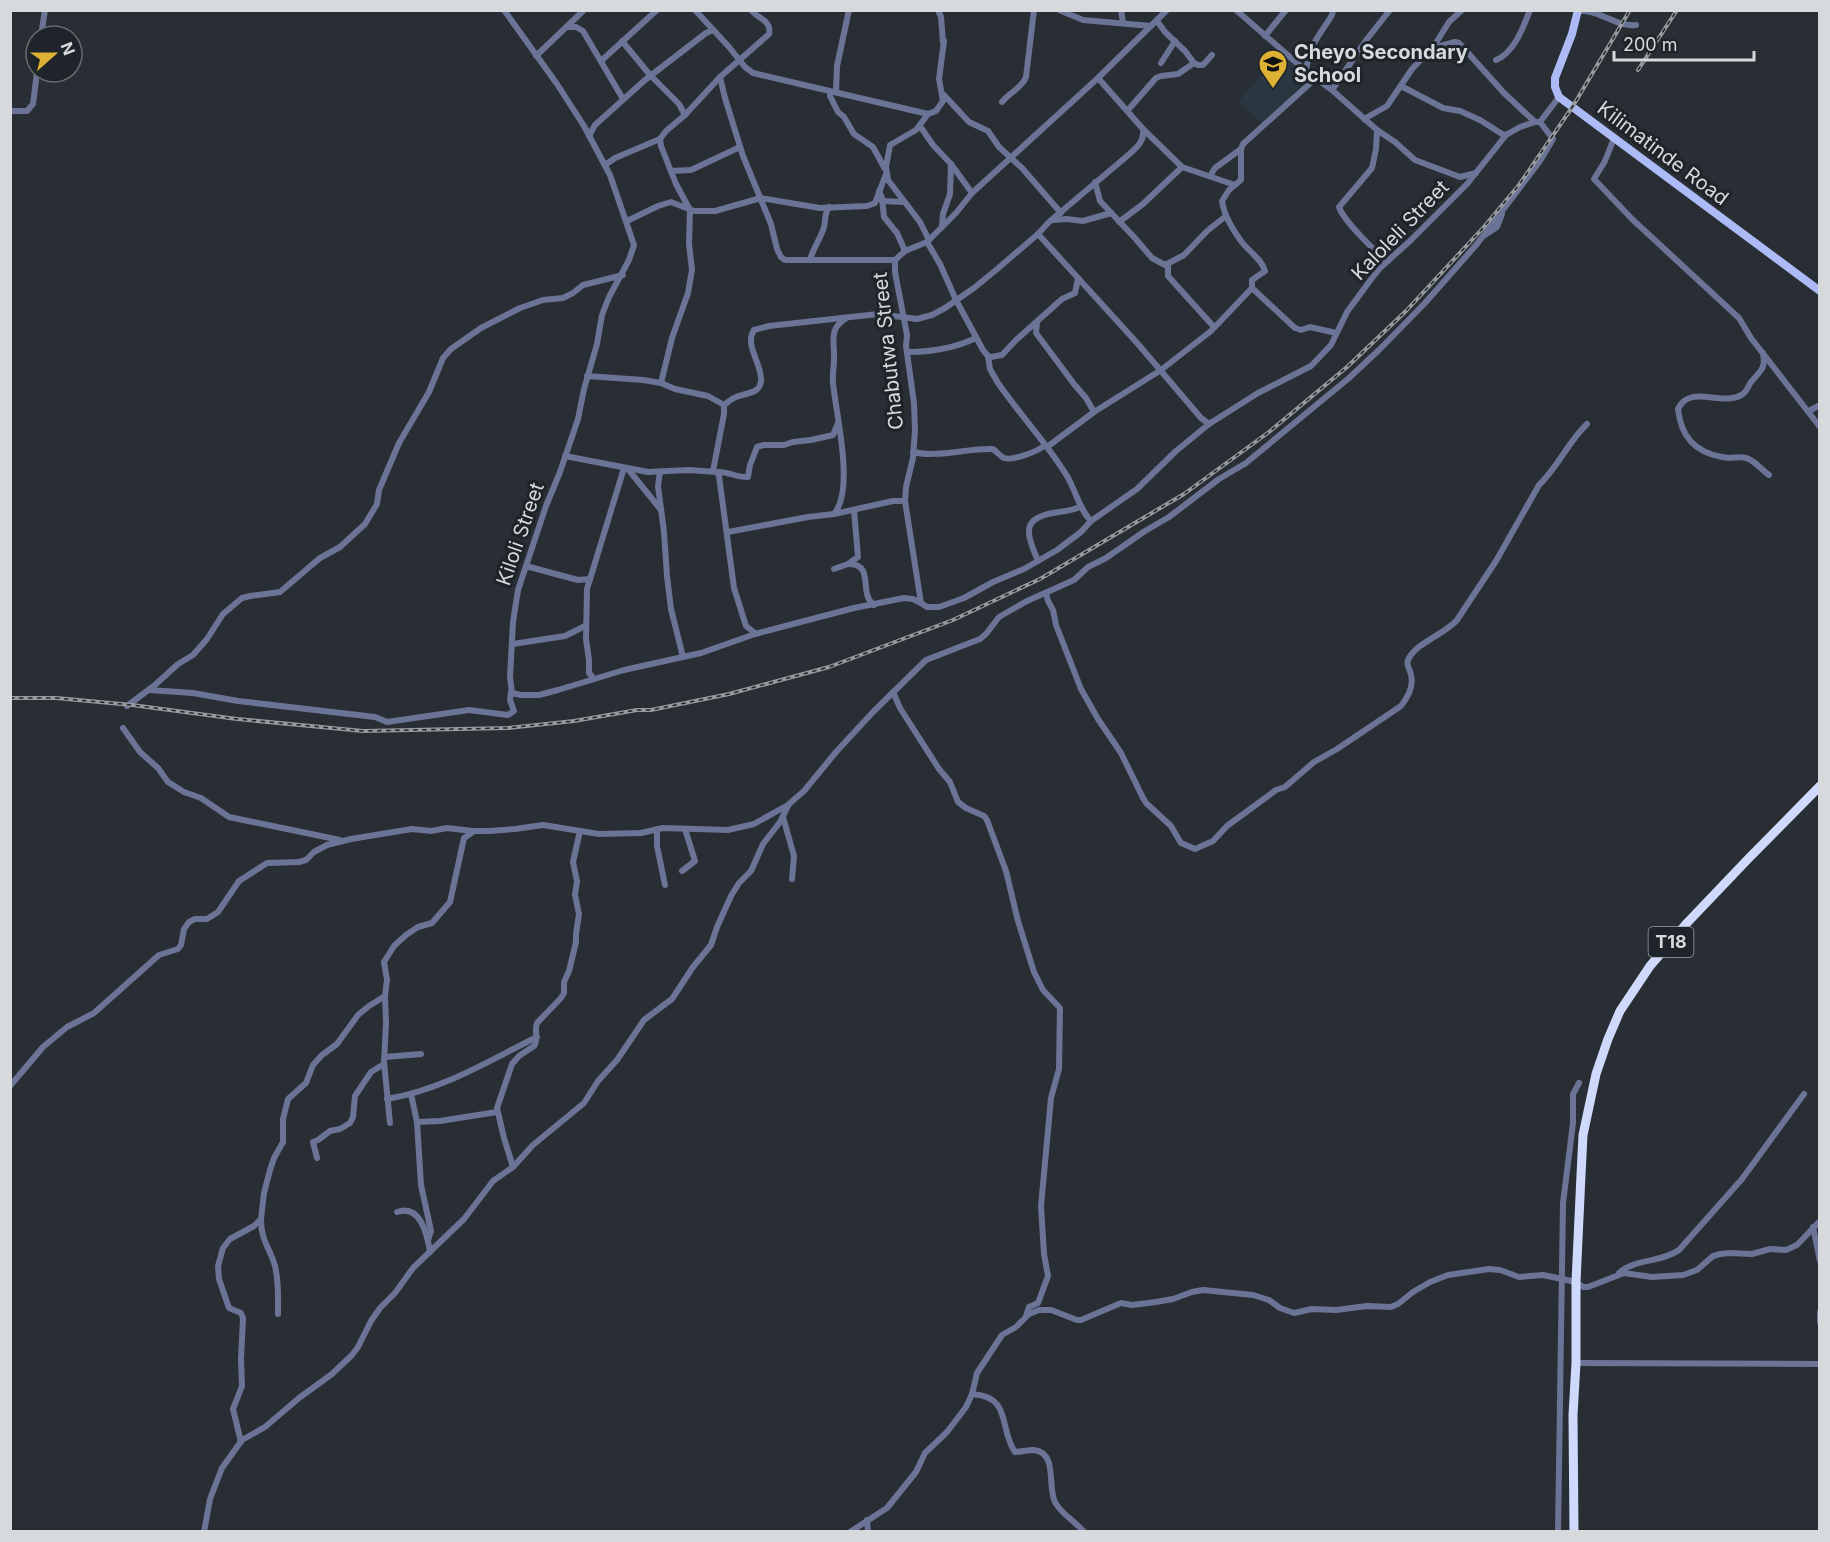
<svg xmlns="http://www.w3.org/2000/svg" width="1830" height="1542" viewBox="0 0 1830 1542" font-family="Inter,sans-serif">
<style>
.built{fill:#2b3740}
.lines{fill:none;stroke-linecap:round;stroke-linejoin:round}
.minor{stroke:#6b7497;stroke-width:6}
.major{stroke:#acbaf5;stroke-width:8}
.highway{stroke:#cfd9fc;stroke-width:9}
.rail-casing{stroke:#969a9e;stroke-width:4}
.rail{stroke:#1e2429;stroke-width:1.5;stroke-dasharray:4.5;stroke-linecap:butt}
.labels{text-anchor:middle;stroke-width:6;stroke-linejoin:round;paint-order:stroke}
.shield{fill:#1e2429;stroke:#9fa3a7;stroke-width:1.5}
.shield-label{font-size:18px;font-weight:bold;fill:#d6dadd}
.poi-label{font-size:20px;font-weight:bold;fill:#d6dadd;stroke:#1e2429;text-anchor:start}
.street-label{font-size:20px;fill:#d6dadd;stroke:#1e2429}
</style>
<rect width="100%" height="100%" fill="#282e33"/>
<polygon class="built" points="1282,52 1309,76 1264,126 1238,102"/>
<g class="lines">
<g class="minor">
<polyline points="504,10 557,84 584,126 610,175 634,245 629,260 609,297 602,315 597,344 584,389 578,419 560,472 546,506 518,590 513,622 510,677 512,693 521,695 539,695 558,690 624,670 701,653 755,634 854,608 904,598 913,599 921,603"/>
<polyline points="695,10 729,47 745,67 753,73 928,114 936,111 943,101 939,79 944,41"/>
<polyline points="938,10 941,17 943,42"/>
<polyline points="1059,10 1083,20 1151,26"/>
<polyline points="1121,10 1123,23"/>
<polyline points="1167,10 1098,78 972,193 956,213 927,242 905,251 895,260 895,272 907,335 906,346 914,403 915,430 913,458 906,487 905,501 921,603 927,607 939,607 964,598 993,582 1024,569 1057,550 1081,532 1091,521 1137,489 1176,451 1209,424 1258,393 1311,366 1331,345 1347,312 1372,278 1380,268 1411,240 1467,184 1506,135 1520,127 1535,122 1540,122 1559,97"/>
<polyline points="1236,10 1306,71 1332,90 1377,130 1395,142 1415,160 1460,177 1476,173"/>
<path d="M1578 11C1599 9 1615 27 1636 25"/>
<polyline points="1157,21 1165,32 1185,51 1194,63 1198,65 1203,65 1212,55"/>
<polyline points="567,27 576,27 583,31 623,99"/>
<polyline points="41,36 45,10"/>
<polyline points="1265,36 1286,10"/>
<polyline points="622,41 650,75 679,104 685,115"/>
<polyline points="1433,48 1455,42 1459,43 1504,93 1535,122"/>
<polyline points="536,56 584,10"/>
<polyline points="602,60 657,10"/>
<path d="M1496 60C1514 53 1523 28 1530 10"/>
<polyline points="1161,63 1175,41"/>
<path d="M1306 71C1310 43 1318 38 1332 15L1333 10"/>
<polyline points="720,77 725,98 743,156 771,224 777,249 781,257 785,260 895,260"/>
<polyline points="1098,78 1143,129 1182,167 1235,185"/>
<polyline points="1401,86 1443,108 1460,111 1480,120 1502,134 1506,135"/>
<polyline points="1332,90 1367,39 1390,10"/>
<polyline points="831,92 830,96 838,112 844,117 854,134 873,147 885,169"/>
<polyline points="836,92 837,66 849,10"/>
<polyline points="944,95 969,122 988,131 999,147 1022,168 1061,213"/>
<path d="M1002 102C1009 93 1022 88 1026 77L1034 10"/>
<polyline points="1128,110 1156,78 1161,76 1178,74 1194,63"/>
<polyline points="10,111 27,111 33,104 37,72"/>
<polyline points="928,114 916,130 890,145 886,167 888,180 920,222 929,240"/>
<polyline points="1364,119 1387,106 1412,69 1434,46 1449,22 1462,10"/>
<polyline points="920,126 933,145 951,164 972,193"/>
<path d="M1377 130 1376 149 1372 168 1339 207C1343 220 1377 254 1388 261"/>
<polyline points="589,136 595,125 645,80 706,33 713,30"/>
<polyline points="1614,138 1605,161 1594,179 1632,219 1739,318 1751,338 1820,427"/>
<polyline points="605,165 615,158 660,139"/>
<polyline points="671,171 691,170 740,147"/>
<polyline points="1210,176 1215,168 1241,149"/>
<polyline points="1095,182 1100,201 1134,237 1152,258 1165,265 1184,255 1207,231 1226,216"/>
<polyline points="879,191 882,198 884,217 897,233 905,251"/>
<polyline points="882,201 904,202"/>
<polyline points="1053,220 1067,219 1083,221 1111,213"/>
<polyline points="627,221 658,206 671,202 694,211 715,211 761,198 820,208 867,206 875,203 886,174"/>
<polyline points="1119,222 1143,204 1182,167"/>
<polyline points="942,227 943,214 950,194 951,164"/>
<polyline points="1038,234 1138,344 1201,418 1209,424"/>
<polyline points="1485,235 1497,227 1502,214"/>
<polyline points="927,242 940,264 956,300 983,350 988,356 991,357 1002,355 1015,341 1062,299 1075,293 1078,279"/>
<path d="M810 260C813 248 821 238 824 227 826 219 824 214 829 207"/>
<polyline points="1168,265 1168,276 1214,327"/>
<polyline points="1252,288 1295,328 1301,330 1310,327 1336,333"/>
<polyline points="1037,322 1036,333 1074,384 1086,398 1094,412"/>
<path d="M908 352C931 352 955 348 976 338"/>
<path d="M1763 353C1766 369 1761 370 1751 382 1748 386 1748 390 1743 394 1723 408 1690 383 1678 409 1681 436 1694 452 1722 457 1730 459 1739 456 1746 458 1754 460 1762 470 1769 475"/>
<path d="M988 356 990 369 998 383C1020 415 1047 443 1067 476 1076 491 1079 509 1091 521"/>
<polyline points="587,376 643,380 661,383 675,389 708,396 724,405 724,414 713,471"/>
<path d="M661 383 672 338 688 293 692 270 689 244 690 210 676 184 661 146 660 139 666 131 685 115 720 77 769 34C772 20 758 19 751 10"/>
<path d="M724 405C728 402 731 399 736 397 745 393 761 394 761 380 762 364 744 345 754 330L769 326 878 314 917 319 932 315 945 308 974 288 996 270 1038 234 1049 222 1126 157C1135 149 1145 142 1143 129"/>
<polyline points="1809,411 1820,405"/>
<path d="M1047 447 1094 412 1161 370 1211 331 1252 288V280L1265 271C1262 259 1248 251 1241 241 1233 230 1224 215 1222 201L1229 190 1241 180V149L1243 144 1316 78"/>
<path d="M913 452C936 458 968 448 993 449 997 452 1000 456 1004 458 1013 461 1039 451 1045 445"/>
<polyline points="565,456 648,472 689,470 717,472 719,476 734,588 746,626 755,633"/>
<polyline points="628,469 661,510"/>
<polyline points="660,472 658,486 664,532 667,576 671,609 683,657"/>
<path d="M717 472C728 471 737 478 748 477L750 465 757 447 764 445H784L793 442 811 440 833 435 838 423"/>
<polyline points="834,514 893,501 905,501"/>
<path d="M728 532 808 517 834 514C855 489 836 415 833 383 832 375 834 368 834 360 835 342 828 330 845 319"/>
<path d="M1038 561C1026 532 1020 517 1059 512 1067 511 1075 510 1081 506"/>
<path d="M850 564C875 565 858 594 874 605"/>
<polyline points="526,566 578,580 590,579"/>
<polyline points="834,569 848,564 858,557 854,510"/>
<path d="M1046 593 1048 601 1053 610 1056 625 1081 689 1098 719 1121 753 1143 798 1146 803 1171 826 1181 843 1195 849 1213 841 1227 826 1276 790 1285 787 1314 762 1337 749 1401 706C1408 697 1414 686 1411 675 1410 668 1405 665 1409 658 1418 642 1445 634 1457 620L1496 561 1539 485C1558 467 1568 442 1587 424"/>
<polyline points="513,644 565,636 585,626"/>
<polyline points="594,679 589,673 589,660 586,639 587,589 624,468"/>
<polyline points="149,690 193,693 238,701 375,717 387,722 469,710 508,715 514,711 510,700 511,692"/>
<polyline points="893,692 900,708 939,769 950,782 958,802 966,808 984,816 987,820 1006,871 1018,921 1034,972 1043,990 1060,1008 1059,1069 1051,1098 1041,1206 1044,1254 1048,1276 1038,1303 1029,1307 1026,1316"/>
<polyline points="127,706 155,685 178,664 193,655 207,639 223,614 242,598 250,596 280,592 320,558 340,547 365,524 377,504 379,490 399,443 429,392 443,358 451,349 481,328 520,308 543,300 563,298 573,293 583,285 623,275"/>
<polyline points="123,728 140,752 158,768 168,782 184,792 201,798 229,817 340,840"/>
<polyline points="783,817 794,856 792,879"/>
<polyline points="657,829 657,846 665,885"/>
<polyline points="682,871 695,861 685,829"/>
<polyline points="385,996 386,1023 384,1062 390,1123"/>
<polyline points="385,1057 421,1054"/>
<polyline points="10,1086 43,1047 67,1027 94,1013 159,955 178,949 181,945 184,929 189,922 195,919 207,919 218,912 239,881 267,863 299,862 306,860 314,852 327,845 351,839 412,829 431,831 447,828 473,831 489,831 515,829 543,825 599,834 641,833 663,828 728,830 754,824 788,805"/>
<polyline points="411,1094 417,1122 421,1185 431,1231 428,1240"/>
<path d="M387 1099C442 1090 488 1061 537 1037"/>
<polyline points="417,1122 440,1121 497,1112"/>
<polyline points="317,1158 313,1142 318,1140 330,1131 340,1129 350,1123 353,1117 355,1096 371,1072 384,1064"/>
<path d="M513 1167 504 1138 497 1108 512 1064 519 1056 534 1046C539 1039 534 1031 537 1023L561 998 564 993V982L569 971 576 942V934L579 914 575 895 577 881 573 862 580 831"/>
<path d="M397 1212C420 1204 427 1233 430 1252"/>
<path d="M261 1220C261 1241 270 1248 275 1266 279 1282 278 1298 278 1314"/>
<polyline points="1813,1227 1820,1261"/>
<path d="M1619 1273C1636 1258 1661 1263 1679 1250L1742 1179 1804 1094"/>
<polyline points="1820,1312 1820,1322"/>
<polyline points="1576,1363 1820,1364"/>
<path d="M972 1394C1013 1397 998 1428 1015 1452 1021 1452 1027 1450 1034 1450 1058 1453 1047 1486 1055 1502 1061 1514 1075 1521 1084 1532"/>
<polyline points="241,1442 233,1409 242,1386 241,1359 243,1318 241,1313 229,1308 219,1279 218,1266 223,1248 230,1239 254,1226 261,1219 264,1193 270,1170 274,1158 283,1142 283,1119 288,1099 306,1083 313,1065 322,1055 337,1044 358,1015 369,1006 385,996 387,980 384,962 394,946 406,935 418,927 432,923 450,902 464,838 473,832"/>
<polyline points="867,1520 868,1532"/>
<polyline points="204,1532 210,1499 222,1468 242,1440 265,1427 299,1398 332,1374 352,1355 358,1347 371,1321 380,1308 395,1293 413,1268 464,1219 493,1181 513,1167 533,1145 584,1103 598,1081 617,1060 644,1020 672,999 693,967 711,945 717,927 731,896 739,883 751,871 763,844 780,822 789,804 804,791 836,752 873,712 926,660 980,639 986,634 999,617 1027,601 1074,580 1088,567 1106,558 1145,531 1169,517 1219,479 1246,463 1349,378 1380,349 1425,303 1477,244 1540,161 1553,139 1540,122"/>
<polyline points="850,1532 887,1508 916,1472 925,1453 947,1432 966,1407 972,1394 977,1373 1002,1335 1016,1327 1029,1314 1039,1310 1051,1310 1077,1320 1081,1320 1121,1303 1132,1305 1156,1302 1173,1299 1192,1292 1203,1290 1253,1295 1269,1300 1280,1308 1294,1313 1312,1309 1336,1310 1367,1306 1391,1307 1398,1304 1413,1292 1430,1282 1448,1275 1489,1269 1500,1270 1519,1277 1543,1275 1576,1282 1583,1287 1588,1287 1624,1273 1652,1277 1683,1275 1697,1270 1713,1256 1720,1254 1730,1253 1752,1254 1770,1249 1786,1250 1797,1245 1820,1221"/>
<polyline points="1558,1532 1563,1203 1573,1123 1573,1094 1579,1083"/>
</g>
<polyline class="major" points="1578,10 1572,34 1555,78 1555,87 1559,97 1820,291"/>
<polyline class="highway" points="1574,1532 1573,1415 1576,1363 1576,1282 1581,1175 1583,1135 1596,1074 1608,1039 1620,1011 1650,966 1687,923 1748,859 1820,786"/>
<g class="rail-casing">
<g id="rail">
<polyline points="1638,70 1677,10"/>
<polyline points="10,698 56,698 132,705 237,719 363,731 507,728 574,721 637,710 651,710 729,694 829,667 953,620 1040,579 1184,494 1269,432 1347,367 1406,311 1483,228 1519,185 1573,106 1630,10"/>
</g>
</g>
<use href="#rail" class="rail"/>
</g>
<defs>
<g id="school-pin" transform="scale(1.5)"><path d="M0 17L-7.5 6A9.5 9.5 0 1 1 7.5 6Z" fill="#ddb133" stroke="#1e2429"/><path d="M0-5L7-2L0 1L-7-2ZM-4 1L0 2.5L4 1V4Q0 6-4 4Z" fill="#111"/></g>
</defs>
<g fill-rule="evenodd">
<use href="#school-pin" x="1273" y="64"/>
</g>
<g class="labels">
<rect class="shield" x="1648.5" y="927" width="45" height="30" rx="4.5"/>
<g class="shield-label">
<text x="1671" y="948">T18</text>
</g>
<g class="poi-label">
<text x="1294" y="59">Cheyo Secondary<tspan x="1294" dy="23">School</tspan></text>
</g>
<g class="street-label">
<text transform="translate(1663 153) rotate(37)" y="7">Kilimatinde Road</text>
<text transform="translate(1400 230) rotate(-46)" y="7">Kaloleli Street</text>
<text transform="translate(888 351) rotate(-96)" y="7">Chabutwa Street</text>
<text transform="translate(520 534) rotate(-71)" y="7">Kiloli Street</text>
</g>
</g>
<rect width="1830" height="1542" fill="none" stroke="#d6dadd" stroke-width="24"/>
<g transform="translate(54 54) rotate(69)"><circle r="28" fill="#1e2429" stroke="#686d71" stroke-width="1.5"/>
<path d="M0-4.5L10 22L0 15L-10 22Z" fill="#ddb133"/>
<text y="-9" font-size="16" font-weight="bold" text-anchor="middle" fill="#d6dadd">N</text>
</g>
<path d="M1614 51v9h140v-9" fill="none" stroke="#d6dadd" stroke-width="3"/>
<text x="1623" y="51" font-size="18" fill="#d6dadd" stroke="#1e2429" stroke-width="4.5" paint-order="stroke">200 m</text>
</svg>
